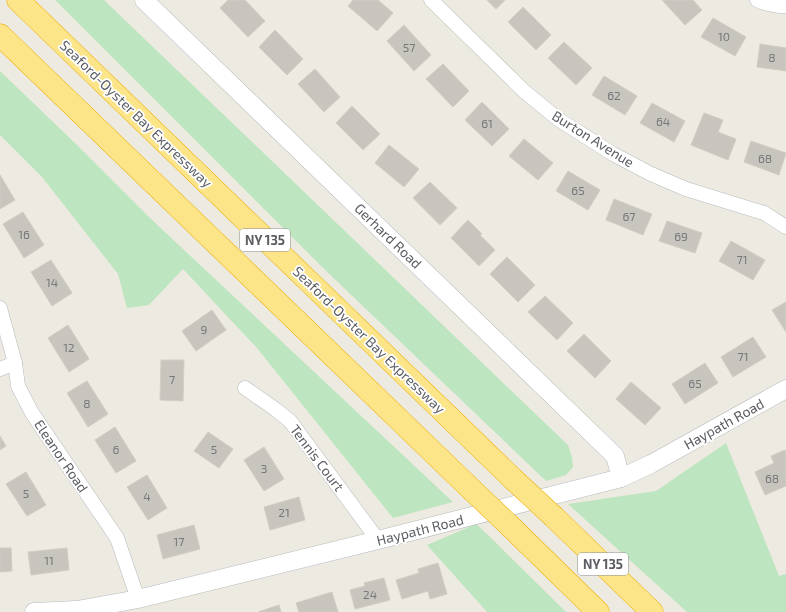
<svg xmlns="http://www.w3.org/2000/svg" width="786" height="612" viewBox="0 0 786 612" font-family="'Exo 2',sans-serif">
<style>
.green{fill:#bde5bf}
.building{fill:#c8c5bf;stroke:#d1cdc0}
.lines{fill:none;stroke-linecap:round;stroke-linejoin:round}
.minor-casing{stroke:#b7b9be;stroke-width:15}
.tertiary-casing{stroke:#b7b9be;stroke-width:19}
.motorway-casing{stroke:#edae01;stroke-width:23}
.minor{stroke:#fff;stroke-width:14}
.tertiary{stroke:#fff;stroke-width:18}
.motorway{stroke:#fce489;stroke-width:22}
.motorway-bridge-casing{stroke:#edae01;stroke-width:23;stroke-linecap:butt}
.motorway-bridge{stroke:#fce489;stroke-width:22}
.labels{text-anchor:middle;stroke-width:3.5;stroke-linejoin:round;paint-order:stroke}
.number-label{font-size:12px;fill:#767779}
.shield{fill:#fff;stroke:#8c8e91;stroke-width:1}
.shield-label{font-size:13px;font-weight:bold;fill:#5a5d62}
.street-label{font-size:14px;fill:#5a5d62;stroke:#fff}
</style>
<rect width="100%" height="100%" fill="#edebe1"/>
<g class="green">
<polygon points="55,0 104,0 568,445 572,457 573,467 566,475 546,481 322,267"/>
<polygon points="0,71 77,145 150,218 453,502 393,518 257,348 183,269 149,305 127,308 118,274 42,177 0,135"/>
<polygon points="726,443 779,576 786,574 786,612 687,612 568,504 656,491"/>
<polygon points="476,524 486,533 566,612 487,612 427,545"/>
</g>
<g class="building">
<polygon points="228,0 245,0 265,21 248,37 220,8"/>
<polygon points="353,0 378,0 393,13 377,31 348,6"/>
<polygon points="487,0 505,0 496,9"/>
<polygon points="662,0 693,0 702,10 685,25"/>
<polygon points="523,7 551,35 536,50 508,22"/>
<polygon points="713,18 746,37 735,56 701,37"/>
<polygon points="404,25 431,55 414,71 387,41"/>
<polygon points="275,30 303,59 287,75 259,47"/>
<polygon points="564,42 592,68 576,85 548,58"/>
<polygon points="760,44 786,48 786,71 757,67"/>
<polygon points="443,64 469,91 453,107 426,79"/>
<polygon points="315,69 340,97 324,112 298,84"/>
<polygon points="604,76 637,96 625,115 592,95"/>
<polygon points="482,102 509,129 492,146 465,120"/>
<polygon points="652,103 685,121 674,142 640,123"/>
<polygon points="352,106 380,134 363,150 336,123"/>
<polygon points="704,113 723,120 718,132 736,139 728,160 691,145"/>
<polygon points="524,139 553,163 538,180 509,156"/>
<polygon points="751,141 786,153 779,175 744,162"/>
<polygon points="389,145 419,169 404,187 375,163"/>
<polygon points="568,171 600,190 588,210 556,191"/>
<polygon points="0,175 15,200 0,209"/>
<polygon points="430,182 457,208 440,225 413,198"/>
<polygon points="614,199 652,214 643,235 606,220"/>
<polygon points="23,212 44,245 24,258 3,224"/>
<polygon points="468,220 482,234 480,235 495,250 479,266 451,238"/>
<polygon points="667,221 702,233 695,253 659,241"/>
<polygon points="731,241 765,260 753,280 719,261"/>
<polygon points="507,257 535,285 518,302 490,274"/>
<polygon points="51,260 72,293 52,306 31,272"/>
<polygon points="545,296 573,323 557,340 528,312"/>
<polygon points="786,302 786,332 772,310"/>
<polygon points="212,310 226,330 196,351 182,331"/>
<polygon points="68,325 89,359 69,372 48,338"/>
<polygon points="584,334 611,361 595,378 567,351"/>
<polygon points="753,337 766,357 733,377 721,357"/>
<polygon points="161,360 184,360 183,401 160,400"/>
<polygon points="705,363 718,383 685,404 672,384"/>
<polygon points="87,381 108,414 88,427 67,393"/>
<polygon points="631,382 661,408 645,425 616,399"/>
<polygon points="115,427 136,461 116,473 95,440"/>
<polygon points="208,432 233,449 219,468 194,451"/>
<polygon points="0,436 6,446 0,450"/>
<polygon points="264,447 284,479 264,491 244,460"/>
<polygon points="785,450 786,453 786,486 765,495 755,472 774,463 771,456"/>
<polygon points="26,472 46,505 27,516 6,484"/>
<polygon points="147,475 167,508 148,520 127,487"/>
<polygon points="299,497 305,520 270,530 264,507"/>
<polygon points="194,525 200,549 163,559 157,535"/>
<polygon points="0,548 11,548 12,571 0,572"/>
<polygon points="67,548 69,570 31,575 28,552"/>
<polygon points="438,563 447,594 430,599 428,591 402,599 396,580 419,573 418,569"/>
<polygon points="384,578 390,600 355,609 350,590 365,586 364,583"/>
<polygon points="332,592 338,612 299,612 296,603"/>
<polygon points="279,605 281,612 258,612"/>
</g>
<g class="lines">
<g class="minor-casing">
<g id="minor">
<polyline points="431,0 525,92 558,119 613,154 651,174 686,189 764,213 786,227"/>
<path d="M757 0C766 4 776 6 786 6"/>
<polyline points="0,308 15,363 18,386 32,413 117,538 138,599"/>
<polyline points="0,369 15,363"/>
<polyline points="245,388 275,409 290,421 378,540"/>
</g>
</g>
<g class="tertiary-casing">
<g id="tertiary">
<polyline points="144,0 615,456 621,478"/>
<polyline points="34,612 77,610 138,599 378,540 621,478 651,464 786,389"/>
</g>
</g>
<g class="motorway-casing">
<g id="motorway">
<polyline points="18,0 513,479"/>
<polyline points="0,35 471,489"/>
<polyline points="554,517 652,612"/>
<polyline points="511,527 598,612"/>
</g>
</g>
<use href="#minor" class="minor"/>
<use href="#tertiary" class="tertiary"/>
<use href="#motorway" class="motorway"/>
<g class="motorway-bridge-casing">
<g id="motorway-bridge">
<polyline points="513,479 554,517"/>
<polyline points="471,489 511,527"/>
</g>
</g>
<use href="#motorway-bridge" class="motorway-bridge"/>
</g>
<g class="labels">
<g class="number-label">
<text x="724" y="41">10</text>
<text x="409" y="52">57</text>
<text x="772" y="62">8</text>
<text x="614" y="100">62</text>
<text x="663" y="126">64</text>
<text x="487" y="128">61</text>
<text x="765" y="163">68</text>
<text x="578" y="195">65</text>
<text x="629" y="221">67</text>
<text x="24" y="239">16</text>
<text x="681" y="241">69</text>
<text x="742" y="264">71</text>
<text x="52" y="287">14</text>
<text x="204" y="334">9</text>
<text x="69" y="352">12</text>
<text x="743" y="361">71</text>
<text x="172" y="384">7</text>
<text x="695" y="388">65</text>
<text x="87" y="408">8</text>
<text x="116" y="454">6</text>
<text x="214" y="454">5</text>
<text x="264" y="473">3</text>
<text x="772" y="483">68</text>
<text x="26" y="498">5</text>
<text x="147" y="501">4</text>
<text x="284" y="517">21</text>
<text x="179" y="546">17</text>
<text x="49" y="565">11</text>
<text x="370" y="599">24</text>
</g>
<g class="shield">
<rect x="240" y="229" width="50" height="22" rx="3"/>
<rect x="578" y="553" width="50" height="22" rx="3"/>
</g>
<g class="shield-label">
<text x="265" y="245">NY 135</text>
<text x="603" y="569">NY 135</text>
</g>
<g class="street-label">
<text transform="translate(136 114) rotate(44)" y="5">Seaford-Oyster Bay Expressway</text>
<text transform="translate(593 139) rotate(32)" y="5">Burton Avenue</text>
<text transform="translate(388 236) rotate(44)" y="5">Gerhard Road</text>
<text transform="translate(369 340) rotate(44)" y="5">Seaford-Oyster Bay Expressway</text>
<text transform="translate(724 424) rotate(-29)" y="5">Haypath Road</text>
<text transform="translate(61 456) rotate(56)" y="5">Eleanor Road</text>
<text transform="translate(317 458) rotate(53)" y="5">Tennis Court</text>
<text transform="translate(420 530) rotate(-14)" y="5">Haypath Road</text>
</g>
</g>
</svg>
